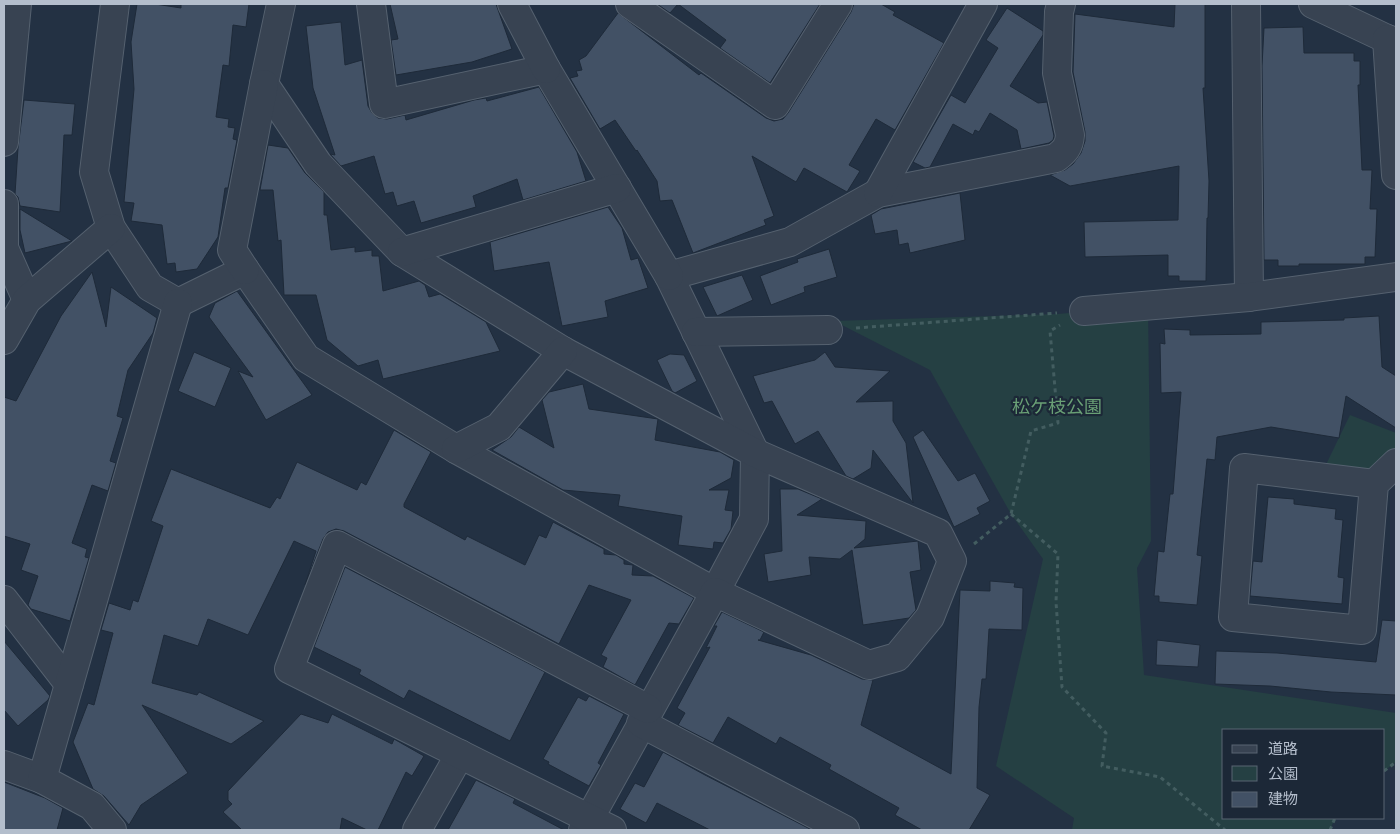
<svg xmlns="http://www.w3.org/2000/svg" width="1400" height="834" viewBox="0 0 1400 834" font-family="Helvetica,'Noto Sans JP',sans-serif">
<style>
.green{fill:#254043}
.building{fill:#425165;stroke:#1e2a39}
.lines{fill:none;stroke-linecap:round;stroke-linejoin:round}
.street-casing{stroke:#55616f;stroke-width:30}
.path{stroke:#435d60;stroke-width:3;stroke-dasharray:4 4;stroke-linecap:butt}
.street{stroke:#384352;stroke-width:28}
.labels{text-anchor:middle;stroke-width:4.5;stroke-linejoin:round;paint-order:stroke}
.park-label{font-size:18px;fill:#699f75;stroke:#1c2837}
</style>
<rect width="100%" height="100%" fill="#233143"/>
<g class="green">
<polygon points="1148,306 1151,541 1137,568 1144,675 1396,713 1396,762 1384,771 1384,730 1224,730 1224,818 1335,818 1330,830 1072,830 1074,818 996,766 1043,559 1011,514 930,370 834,321 1058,314"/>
<polygon points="1350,415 1396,433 1396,463 1374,484 1320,477"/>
</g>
<g class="building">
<polygon points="137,4 155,4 181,8 181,4 249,4 246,27 233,25 229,66 223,65 216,117 229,119 228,127 235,128 233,139 237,140 228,188 225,188 218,237 197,269 176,272 175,263 167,264 162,225 131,221 134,203 124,202 134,89 131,42"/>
<polygon points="390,4 496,4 512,49 472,62 396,75 391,40 398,39"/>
<polygon points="657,4 820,4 770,83 720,48 726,40 678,4 670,13"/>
<polygon points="854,4 881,4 895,12 893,15 944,43 895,130 876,119 849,165 860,171 847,192 804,168 796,182 752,156 774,216 764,220 766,225 693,253 672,200 660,201 657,181 637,150 636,151 615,120 600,129 570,78 578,76 576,71 582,70 579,60 586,56 618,13 699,75 701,73 766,118 774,121 783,119 788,113 851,12"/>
<polygon points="1175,4 1205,4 1205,88 1203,88 1209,181 1208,218 1207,218 1206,281 1179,281 1179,276 1168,276 1168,255 1085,257 1084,222 1178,220 1179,166 1070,186 1050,175 1065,170 1073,164 1081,153 1085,141 1085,132 1073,72 1075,14 1174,27"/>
<polygon points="1007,8 1043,31 1043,35 1010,86 1038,103 1047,102 1054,136 1053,140 1049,143 1021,149 1017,130 990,113 979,132 975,130 973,135 953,124 930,167 925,168 913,162 951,95 965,103 998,48 986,40"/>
<polygon points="341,22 345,65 362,60 368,106 372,113 378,118 387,119 405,115 406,120 474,100 486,98 487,101 539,87 577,152 586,181 523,200 517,179 473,196 476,207 421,223 414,201 397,206 393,192 385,194 374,156 341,166 330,154 335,155 313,88 306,26"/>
<polygon points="1303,27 1304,53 1354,53 1354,61 1360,61 1360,85 1358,85 1362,170 1372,170 1370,209 1377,209 1375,257 1365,257 1365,264 1299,264 1299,266 1278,266 1278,260 1264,260 1262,66 1264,28"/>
<polygon points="24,100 75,104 72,135 64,135 60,212 20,206 18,197 15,194 18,148"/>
<polygon points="268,145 288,148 305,173 324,192 324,215 327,215 331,250 355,247 355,252 372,250 372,256 379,256 383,291 419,281 425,285 429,297 440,294 486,322 500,351 383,379 378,360 358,366 327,340 316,295 284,295 281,240 278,241 273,190 260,190"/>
<polygon points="960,193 965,240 910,253 908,243 899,245 897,230 875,234 871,215 881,209"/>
<polygon points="608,207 622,228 631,260 638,258 648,288 605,301 608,317 562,326 549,262 494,271 490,242"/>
<polygon points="20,209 72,241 25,253 20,230"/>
<polygon points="829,249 837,277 804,287 805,292 771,305 760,276 798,262 797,259"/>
<polygon points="92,272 106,327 111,287 157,318 153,333 128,370 117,416 123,418 110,461 116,463 108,491 92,485 72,543 87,549 85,557 89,558 70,621 31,609 28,605 38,576 21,570 30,544 4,536 4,397 16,401 61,316"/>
<polygon points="742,275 753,300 717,316 703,287"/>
<polygon points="237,291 312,395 266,420 238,371 253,377 209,317 215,303"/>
<polygon points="1379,316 1382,367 1396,376 1396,428 1346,396 1339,438 1271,427 1217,437 1215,460 1207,459 1197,555 1202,556 1197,605 1159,602 1159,596 1154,596 1158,551 1164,552 1170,494 1173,494 1181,392 1161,393 1160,343 1165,344 1164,329 1190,330 1190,335 1261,334 1261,322 1344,320 1344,318"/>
<polygon points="194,352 231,368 215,407 178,391"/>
<polygon points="825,352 835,367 890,371 856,402 893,401 893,421 906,443 913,503 873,450 871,468 853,479 846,476 818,431 795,444 772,401 764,403 753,376 815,360"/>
<polygon points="670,354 684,355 697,381 675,393 672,391 657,360"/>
<polygon points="583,384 589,409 658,419 655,440 720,452 734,460 731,478 709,490 729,490 725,510 733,511 731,529 723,543 714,542 713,549 678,545 682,516 618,506 620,495 563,490 492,450 511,437 519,427 554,448 542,400 549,392"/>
<polygon points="394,430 431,452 404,504 404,507 465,540 467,536 525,565 539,535 546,538 553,522 604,549 604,554 616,555 624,560 624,564 633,565 632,575 653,576 694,598 679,624 669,623 635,685 603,667 607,658 601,655 631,600 589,585 559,644 344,531 336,529 328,532 323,539 305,585 316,551 294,541 248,635 208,619 198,646 164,635 152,683 197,695 199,692 264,721 231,744 142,705 188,773 141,805 129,825 104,796 93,789 73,742 88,703 94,705 113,633 101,630 109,603 130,610 133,600 138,602 163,526 151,521 171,469 270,508 277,497 280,499 297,462 357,490 361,482 366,485"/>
<polygon points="923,430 958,481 975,473 990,501 977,508 980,514 954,527 913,437"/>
<polygon points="780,489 798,489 822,499 797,515 866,521 865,539 854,548 918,541 921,570 910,572 916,610 909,618 863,625 852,550 840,559 809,557 811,575 768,582 764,554 782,551"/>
<polygon points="1268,497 1294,499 1294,504 1336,509 1335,519 1343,520 1338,577 1344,578 1342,604 1250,596 1253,561 1262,562"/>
<polygon points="345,567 545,672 510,741 409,690 404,699 359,674 361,670 314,647"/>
<polygon points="990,581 1015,583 1014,587 1023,588 1022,630 989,629 986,679 982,679 979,707 977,788 990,795 969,830 922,830 895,815 899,808 829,769 831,765 780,737 776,744 728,717 713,743 678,725 685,713 677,708 710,647 706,648 717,626 714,626 722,612 764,632 760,640 758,640 811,655 862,679 873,680 861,725 951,774 960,590 990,591"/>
<polygon points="1382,620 1396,621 1396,695 1331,692 1270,686 1215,684 1216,651 1277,653 1376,662"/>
<polygon points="1157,640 1200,645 1198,667 1156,665"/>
<polygon points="4,641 50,696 48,700 18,726 4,710"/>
<polygon points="589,696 624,714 598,763 601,765 589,786 548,764 549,762 543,759 578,697 586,701"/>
<polygon points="301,714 328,723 332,714 392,744 394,739 424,756 412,776 406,772 378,830 367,830 342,818 340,830 242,830 223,812 232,804 228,800 228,791"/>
<polygon points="663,752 705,775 812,830 710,830 657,803 646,823 620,809 635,783 644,787"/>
<polygon points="476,780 515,799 513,803 564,830 448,830"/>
<polygon points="4,782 45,798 63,808 57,830 4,830"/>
</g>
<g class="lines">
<g class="street-casing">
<g id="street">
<path d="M115 4 94 172 111 228 150 287 178 303 245 270 306 358 456 449 715 592 754 519 755 453 669 276 790 242 878 193 1056 158C1065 151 1069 147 1070 135L1057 73 1059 12 1061 4"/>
<polyline points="281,4 264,84 318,164 402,252 563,351 755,453 938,533 952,561 930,617 897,657 869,665 715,592 583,830"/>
<polyline points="371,4 384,104 546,69 669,276"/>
<polyline points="512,4 546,69"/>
<polyline points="630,4 775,105 838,4"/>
<polyline points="1246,4 1249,297"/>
<polyline points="1313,4 1387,39"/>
<polyline points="1396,42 1387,39 1396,175"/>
<polyline points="4,142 17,4"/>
<polyline points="878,193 983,4"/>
<polyline points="4,204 4,248 27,300"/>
<polyline points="402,252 617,188"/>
<polyline points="245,270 232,250 264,84"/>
<polyline points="1084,311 1249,297 1396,277"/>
<polyline points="696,332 828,330"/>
<polyline points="4,340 27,300 111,228"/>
<polyline points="456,449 499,427 563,351"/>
<polyline points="1374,484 1244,468 1233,617 1362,630 1374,484 1396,463"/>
<polyline points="4,600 69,684"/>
<polyline points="641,723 845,830"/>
<polyline points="4,765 42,779"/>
<polyline points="112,830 92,806 42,779 178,303"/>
<polyline points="417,830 460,754"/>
<polyline points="612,830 289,669 337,545 648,709"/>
</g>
</g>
<g class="path">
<polyline points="856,328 1057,313"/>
<polyline points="1011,514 1058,554 1056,602 1062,687 1106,733 1102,766 1160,777 1225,830"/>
<polyline points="974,544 1011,514 1031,431 1058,423 1050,331 1060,325"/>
<polyline points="1384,771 1396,762"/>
<polyline points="1330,830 1335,818"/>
</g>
<use href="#street" class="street"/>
</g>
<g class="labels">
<g class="park-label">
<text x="1057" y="413">松ケ枝公園</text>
</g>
</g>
<rect width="1400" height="834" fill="none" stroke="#b4becc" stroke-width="10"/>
<rect x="1222" y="729" width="162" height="90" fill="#1c2837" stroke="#596473"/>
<rect x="1232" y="745" width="25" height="8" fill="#384352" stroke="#596473"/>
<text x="1268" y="754" font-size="15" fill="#b4becc">道路</text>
<rect x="1232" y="766" width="25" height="15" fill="#254043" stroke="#596473"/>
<text x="1268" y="779" font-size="15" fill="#b4becc">公園</text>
<rect x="1232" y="792" width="25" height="15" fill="#425165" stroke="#596473"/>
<text x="1268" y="804" font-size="15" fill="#b4becc">建物</text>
</svg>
